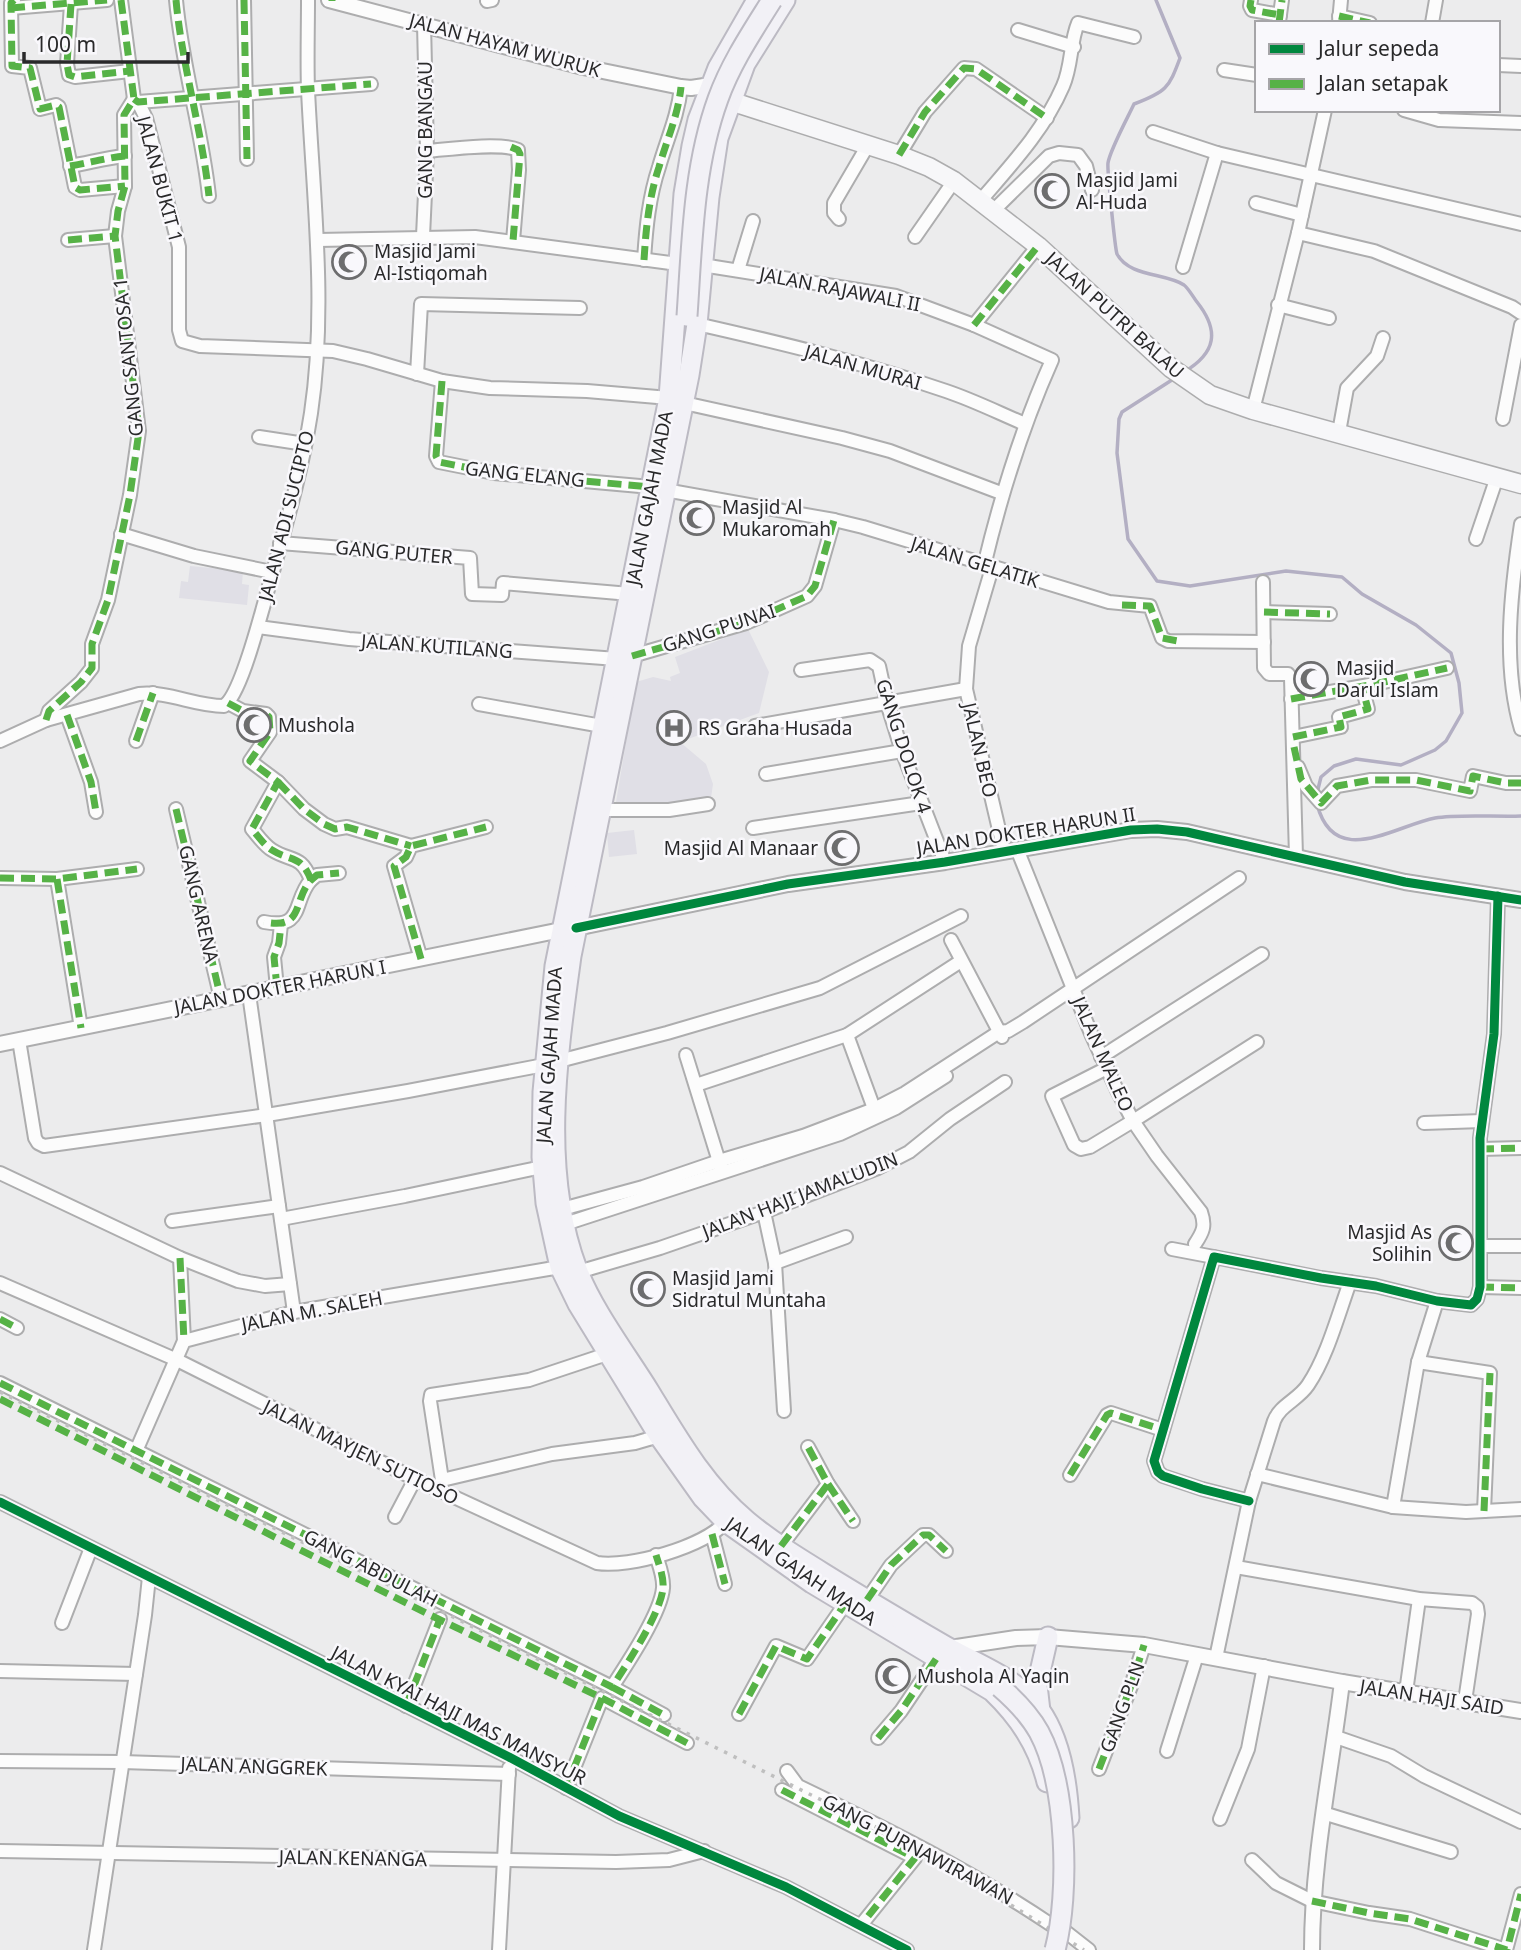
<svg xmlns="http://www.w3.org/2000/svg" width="1521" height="1950" viewBox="0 0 1521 1950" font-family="'Noto Sans',sans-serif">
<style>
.built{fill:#e0dfe6}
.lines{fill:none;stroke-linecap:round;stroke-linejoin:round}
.stream{stroke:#b3afc3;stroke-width:3.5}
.minor-casing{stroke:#adadae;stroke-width:16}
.tertiary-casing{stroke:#adadae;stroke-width:18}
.secondary-casing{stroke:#adadae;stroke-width:21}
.primary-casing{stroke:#bcbac3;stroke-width:23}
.minor{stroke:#fcfcfc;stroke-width:12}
.tertiary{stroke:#fcfcfc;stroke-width:14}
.secondary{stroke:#f7f7f9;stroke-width:18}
.primary{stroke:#f2f1f6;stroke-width:19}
.rail{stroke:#bfbfbf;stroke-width:3.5;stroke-dasharray:3.5 7;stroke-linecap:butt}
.primary-bridge-casing{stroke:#bcbac3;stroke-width:23;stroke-linecap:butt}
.primary-bridge{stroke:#f2f1f6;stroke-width:19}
.quiet{stroke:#56b246;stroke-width:7;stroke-dasharray:14 7;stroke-linecap:butt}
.cycleway-casing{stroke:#f9f8fc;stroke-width:13}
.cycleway{stroke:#00873e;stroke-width:9}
.labels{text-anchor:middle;stroke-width:5;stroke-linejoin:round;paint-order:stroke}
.street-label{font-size:19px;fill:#29292a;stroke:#f9f8fc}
.poi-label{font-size:19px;fill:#29292a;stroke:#f9f8fc;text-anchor:start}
</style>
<rect width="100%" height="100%" fill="#ececed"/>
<g class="built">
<polygon points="190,566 243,571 242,584 249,585 247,605 179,598 181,581 188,582"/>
<polygon points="748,629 769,672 759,713 680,742 706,764 713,784 711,798 681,806 615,808 636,682 653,677 671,681 670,677 680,673 675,657"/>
<polygon points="634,830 637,854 609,857 607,833"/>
</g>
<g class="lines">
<g class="stream">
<path d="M1156 0 1180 58C1169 88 1166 92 1134 104 1128 117 1110 150 1108 163 1107 169 1115 248 1117 254 1129 277 1166 273 1184 285 1189 289 1193 297 1197 302 1220 331 1216 353 1184 372"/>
<polyline points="1175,378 1122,412 1119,419 1117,453 1128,539 1157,581 1190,586 1286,571 1342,577 1362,594 1416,625 1451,653 1459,683 1462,713 1446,741 1435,750 1401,765 1356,759 1334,766 1321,777 1317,793"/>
<path d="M1317 804C1334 870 1394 826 1435 818 1457 814 1496 817 1521 816"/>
</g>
<g class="minor-casing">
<g id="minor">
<polyline points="14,0 11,3 12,66 30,68 40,109 56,105 59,107 75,187 80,190 125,186"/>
<polyline points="121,0 134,99"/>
<path d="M176 0C182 66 202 130 209 196"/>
<polyline points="244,0 247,159"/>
<polyline points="1251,0 1250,6 1252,10 1280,15"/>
<polyline points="487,1 492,0"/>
<polyline points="71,4 67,64 69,75 75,77 130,71"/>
<polyline points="11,8 107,0"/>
<polyline points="1339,16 1370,23"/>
<polyline points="1279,22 1282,0"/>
<polyline points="1339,22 1341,0"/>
<polyline points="1432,23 1436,0"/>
<polyline points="1018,30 1074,47"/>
<polyline points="1498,65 1521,66"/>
<polyline points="1224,70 1257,75"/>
<polyline points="134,99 138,102 371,84"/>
<polyline points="138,102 146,118 179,247 179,330 182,341 200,346 333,351 367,359 442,381 490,388 587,391 669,398"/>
<polyline points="1404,110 1439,120 1521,123"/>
<polyline points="1153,132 1217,153 1521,224"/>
<path d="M427 151C449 149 501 142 518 150L519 170 513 241"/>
<polyline points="899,155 925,112 964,68 976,69 1047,118"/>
<path d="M70 166C89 163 105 158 125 156"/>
<path d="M981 200C1012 164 1044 130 1063 86 1072 66 1070 42 1078 23L1134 37"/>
<polyline points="1256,203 1302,215"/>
<polyline points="994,210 1049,156 1059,153 1078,155 1086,166 1092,190"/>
<polyline points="839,219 834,213 834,203 868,145"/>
<polyline points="1298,233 1374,251 1512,307 1521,313"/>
<polyline points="423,236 427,151 424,24"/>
<polyline points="915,237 954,181"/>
<polyline points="68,240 115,236"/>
<polyline points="318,240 475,237 678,264"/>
<path d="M644 260C646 228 649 197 659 167 667 139 678 116 681 87"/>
<path d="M702 265 896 296 974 325 1052 360C1022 427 1001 495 984 566"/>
<polyline points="1183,267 1217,153"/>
<polyline points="738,270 753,221"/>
<polyline points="1278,305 1329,318"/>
<path d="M697 324C781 343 864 363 946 391 973 400 999 413 1025 424"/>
<polyline points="974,325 1038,246"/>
<polyline points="417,374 421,304 580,308"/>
<polyline points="442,381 436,456 439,462 494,473 651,487"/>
<polyline points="684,403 842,438 890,451 1001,493"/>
<polyline points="1253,410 1298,233 1325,110"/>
<polyline points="1503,419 1521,325"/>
<polyline points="1339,432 1347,388 1377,356 1383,338"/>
<polyline points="259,437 305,444"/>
<polyline points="665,490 834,520 863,527 1109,602 1150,606 1162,638 1168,641 1264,642"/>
<path d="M1521 524C1511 590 1502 664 1521 729"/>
<polyline points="121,534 194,556 272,572"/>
<polyline points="1476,539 1497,477"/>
<polyline points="280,543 470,558 472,594 502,595 503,583 630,594"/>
<polyline points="992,568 969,646 966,689 1004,851"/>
<polyline points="1263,582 1264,668 1269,674 1288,674 1291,678 1296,856"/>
<polyline points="1264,612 1330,614"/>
<polyline points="258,627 349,639 617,659"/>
<polyline points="632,656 746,623 807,596 815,586 834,520"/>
<polyline points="801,670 870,660 879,666 887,703 902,751 945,862"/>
<polyline points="1291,699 1375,684 1447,668"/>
<path d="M228 703 243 711 266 714 269 717 270 732 250 761 278 782 252 829C258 836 264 845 272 850 291 862 301 854 311 880 292 901 305 930 264 922"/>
<polyline points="479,704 602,726"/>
<polyline points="67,715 91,782 96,812"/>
<polyline points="46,720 49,711 81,682 92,668 92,644 108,600 130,495 139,431 115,236 118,211 125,186 124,115 134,99"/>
<polyline points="755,726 966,689"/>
<polyline points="1293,737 1341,727 1339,717 1368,709 1362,687"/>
<path d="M0 741 46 720 139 694C169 691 194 706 224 706 240 695 258 625 264 604 281 541 301 478 311 413 327 306 313 197 308 90 307 60 308 30 308 0"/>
<polyline points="136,741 153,693"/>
<polyline points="1298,767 1306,786 1321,803 1337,786 1371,780 1416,780 1470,791 1473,776 1506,783 1521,783"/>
<polyline points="766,774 902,751"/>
<polyline points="278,782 304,809 324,824 335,829 347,827 411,846"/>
<polyline points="176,809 221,999"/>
<polyline points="602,810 669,810 708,804"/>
<polyline points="753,828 921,803"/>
<path d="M1017 849 1092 1036 1117 1090 1133 1121 1157 1156 1201 1212C1206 1226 1203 1232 1195 1244"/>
<polyline points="0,878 57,879 137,869"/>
<polyline points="57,879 81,1028"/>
<polyline points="311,880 317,875 339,873"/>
<polyline points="951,940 1002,1037"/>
<polyline points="421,959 394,866 406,857 411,846 486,827"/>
<polyline points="277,988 274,957 279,943 281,924"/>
<polyline points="249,994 294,1312"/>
<polyline points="847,1035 876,1114"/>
<polyline points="19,1040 35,1138 38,1143 44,1146 267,1115 408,1091 544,1065"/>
<polyline points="686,1055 721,1168"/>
<polyline points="1101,1057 1262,954"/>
<polyline points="559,1061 667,1033 820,988 961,916"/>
<polyline points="1107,1068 1052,1096 1074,1145 1081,1149 1090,1147 1133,1121 1257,1042"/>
<polyline points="696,1085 847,1035 961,961"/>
<polyline points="1424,1123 1482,1121"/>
<polyline points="1480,1149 1521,1148"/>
<polyline points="0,1173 180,1258 238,1281 265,1286 290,1284"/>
<polyline points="562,1209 643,1187 719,1161 803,1136 874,1109 905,1093 999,1032 1008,1031 1023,1022 1239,878"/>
<polyline points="764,1212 775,1263 784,1411"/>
<polyline points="281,1219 405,1196 542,1167"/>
<polyline points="172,1221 279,1206"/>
<polyline points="565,1224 840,1134 896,1108 946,1076"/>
<polyline points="1480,1246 1521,1246"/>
<polyline points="1172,1249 1214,1257"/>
<polyline points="180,1258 184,1341"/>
<polyline points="775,1263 846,1237"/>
<polyline points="578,1272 660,1248 764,1212 878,1168 909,1152 950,1119 1005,1082"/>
<path d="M0 1283 177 1360 415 1479 597 1563C630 1568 703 1547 726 1522"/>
<polyline points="1480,1287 1521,1288"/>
<polyline points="0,1319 17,1328"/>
<polyline points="1418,1362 1490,1373 1484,1511"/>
<path d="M0 1383 612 1687C627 1664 661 1613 663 1588 664 1577 659 1565 656 1555"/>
<polyline points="136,1451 184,1341 294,1312 560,1267"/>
<polyline points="1257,1474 1393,1507 1466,1512 1521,1509"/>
<polyline points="1070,1475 1107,1415 1111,1413 1163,1430"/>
<polyline points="442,1480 552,1454 635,1443 659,1436"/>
<polyline points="828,1484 853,1521"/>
<polyline points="439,1490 442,1480 430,1401 431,1395 529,1380 607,1354"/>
<polyline points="1249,1501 1202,1489 1163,1476 1158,1472 1154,1461 1214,1257 1321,1278 1376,1286 1437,1301 1471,1305 1477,1299 1480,1287 1480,1138 1494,1034 1498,896"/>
<polyline points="0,1502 509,1757 619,1816 786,1887 907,1950"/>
<polyline points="1393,1507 1418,1362 1437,1301"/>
<polyline points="395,1517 415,1479"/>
<polyline points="712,1534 725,1584"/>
<polyline points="781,1546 828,1484 808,1447"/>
<polyline points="1236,1567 1419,1599 1472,1603 1477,1607 1478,1614 1465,1701"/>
<polyline points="867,1600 891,1565 923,1535 929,1535 946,1551"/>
<polyline points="62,1623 91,1548"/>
<path d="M1216 1658 1249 1501 1274 1421C1280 1405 1298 1400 1308 1385 1327 1357 1338 1315 1350 1282"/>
<polyline points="0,1671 136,1674"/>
<polyline points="612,1687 664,1715"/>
<polyline points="1406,1692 1419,1599"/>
<polyline points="406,1706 440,1619"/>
<polyline points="739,1714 776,1646 807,1659 845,1604"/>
<polyline points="1336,1737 1391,1756 1424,1776 1521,1822"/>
<polyline points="878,1738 901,1711 936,1659"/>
<polyline points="1167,1751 1197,1655"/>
<polyline points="0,1761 122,1762 509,1774"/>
<polyline points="1099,1769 1131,1686 1144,1645"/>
<path d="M787 1771 798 1786C885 1828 972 1871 1053 1926"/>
<polyline points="566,1788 602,1698 687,1743"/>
<polyline points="782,1790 915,1858 861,1925"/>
<polyline points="1323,1813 1451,1852"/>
<polyline points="1220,1819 1248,1749 1264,1666"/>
<polyline points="0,1851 616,1862 669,1860 704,1851"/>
<polyline points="1252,1860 1276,1883 1312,1901 1369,1913 1410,1919 1506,1950 1521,1894"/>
<polyline points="1066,1932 1089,1950"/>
<polyline points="94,1950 145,1615 149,1577"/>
<polyline points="499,1950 509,1768"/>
</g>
</g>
<g class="tertiary-casing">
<g id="tertiary">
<polyline points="329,0 583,67 681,87 691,88 711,85"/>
<polyline points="576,928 788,884 945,862 1131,830 1157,829 1187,832 1405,882 1521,900"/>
<polyline points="0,1044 561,930"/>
<polyline points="950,1648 1016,1638 1048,1637 1144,1645 1342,1682 1521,1711"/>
<path d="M1312 1950C1312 1860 1331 1772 1342 1682"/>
</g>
</g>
<g class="secondary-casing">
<polyline id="secondary" points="730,101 899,155 929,167 954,181 1038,246 1171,368 1210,395 1253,410 1521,484"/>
</g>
<g class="primary-casing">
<g id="primary">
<path d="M757 0 718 68 698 120 692 146 684 194 669 398 555 966 543 1092 542 1157 546 1203 560 1267 578 1304 659 1436 703 1498 726 1522 812 1583 992 1691C1019 1717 1038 1745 1047 1782"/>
<path d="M785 0 745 64 718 138 709 197 697 324 689 375 571 956C557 1057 540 1171 577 1269 592 1309 626 1354 649 1391 677 1437 704 1485 747 1521 771 1541 797 1557 823 1573 863 1598 904 1622 945 1646 978 1665 1016 1677 1039 1709 1061 1739 1067 1782 1069 1818"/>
<polyline points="1040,1711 1037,1685 1048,1637"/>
</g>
</g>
<use href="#minor" class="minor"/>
<use href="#tertiary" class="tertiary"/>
<use href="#secondary" class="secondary"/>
<use href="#primary" class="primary"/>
<polyline class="rail" points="0,1392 922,1850 1084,1950"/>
<g class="primary-bridge-casing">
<g id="primary-bridge">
<path d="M687 316C692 244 693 168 718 99 731 63 752 32 772 0"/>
<path d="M1000 1687C1015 1700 1029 1714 1039 1732 1067 1784 1070 1893 1055 1950"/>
</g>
</g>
<use href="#primary-bridge" class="primary-bridge"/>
<g class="quiet">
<polyline points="14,0 11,3 12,66 30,68 40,109 56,105 59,107 75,187 80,190 125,186"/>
<polyline points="121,0 134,99"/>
<path d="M176 0C182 66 202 130 209 196"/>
<polyline points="244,0 247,159"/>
<polyline points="1251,0 1250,6 1252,10 1280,15"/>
<polyline points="332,1 332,0"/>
<polyline points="71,4 67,64 69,75 75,77 130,71"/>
<polyline points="11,8 107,0"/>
<polyline points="1339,16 1370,23"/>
<polyline points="1279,23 1282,0"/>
<polyline points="134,99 138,102 371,84"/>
<polyline points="511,147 518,150 520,154 513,241"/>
<polyline points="899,155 925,112 964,68 976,69 1047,118"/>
<path d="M70 166C89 163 105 158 125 156"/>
<polyline points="68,240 115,236"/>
<path d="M644 260C646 228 649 197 659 167 667 139 678 116 681 87"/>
<polyline points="974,325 1038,246"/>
<polyline points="442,381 436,456 439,462 494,473 651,487"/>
<polyline points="1122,605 1150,606 1162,638 1178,641"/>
<polyline points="1264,612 1330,614"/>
<polyline points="632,656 746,623 807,596 815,586 834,520"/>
<polyline points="1291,699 1375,684 1447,668"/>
<path d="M228 703 243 711 266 714 269 717 270 732 250 761 278 782 252 829C258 836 264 845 272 850 291 862 301 854 311 880 292 901 305 930 264 922"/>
<polyline points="67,715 91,782 96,812"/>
<polyline points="46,720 49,711 81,682 92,668 92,644 108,600 130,495 139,431 115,236 118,211 125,186 124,115 134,99"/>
<polyline points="1293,737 1341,727 1339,717 1368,709 1362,687"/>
<polyline points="136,741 153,693"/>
<polyline points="1294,747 1301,779 1321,803 1337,786 1371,780 1416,780 1470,791 1473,776 1506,783 1521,783"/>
<polyline points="278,782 304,809 324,824 335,829 347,827 411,846"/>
<polyline points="176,809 221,999"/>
<polyline points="0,878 57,879 137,869"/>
<polyline points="57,879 81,1028"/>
<polyline points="311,880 317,875 339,873"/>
<polyline points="421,959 394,866 406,857 411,846 486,827"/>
<polyline points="277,988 274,957 279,943 281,924"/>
<polyline points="1480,1149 1521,1148"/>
<polyline points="180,1258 184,1341"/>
<polyline points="1480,1287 1521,1288"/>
<polyline points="0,1319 17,1328"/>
<path d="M0 1383 612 1687C627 1664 661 1613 663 1588 664 1577 659 1565 656 1555"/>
<polyline points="0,1399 426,1613 602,1698 687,1743"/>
<polyline points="1070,1475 1107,1415 1111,1413 1163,1430"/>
<polyline points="828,1484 853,1521"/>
<polyline points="1484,1511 1490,1373"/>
<polyline points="712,1534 725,1584"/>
<polyline points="781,1546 828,1484 808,1447"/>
<polyline points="867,1600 891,1565 923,1535 929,1535 946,1551"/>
<polyline points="612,1687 664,1715"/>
<polyline points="406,1706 440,1619"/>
<polyline points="739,1714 776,1646 807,1659 845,1604"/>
<polyline points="878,1738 901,1711 936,1659"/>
<polyline points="1099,1769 1131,1686 1144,1645"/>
<polyline points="566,1788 602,1698"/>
<polyline points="782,1790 915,1858 861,1925"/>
<polyline points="1312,1901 1369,1913 1410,1919 1507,1950 1521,1894"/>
</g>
<g class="cycleway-casing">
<g id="cycleway">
<polyline points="576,928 788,884 945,862 1131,830 1157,829 1187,832 1405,882 1521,900"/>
<polyline points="1249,1501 1202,1489 1163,1476 1158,1472 1154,1461 1214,1257 1321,1278 1376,1286 1437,1301 1471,1305 1477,1299 1480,1287 1480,1138 1494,1034 1498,896"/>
<polyline points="0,1502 509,1757 619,1816 786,1887 907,1950"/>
</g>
</g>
<use href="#cycleway" class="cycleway"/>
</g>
<defs>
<g id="mosque-ring" transform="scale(1.75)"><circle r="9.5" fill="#f9f8fc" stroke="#6d6d6e" stroke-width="1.5"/><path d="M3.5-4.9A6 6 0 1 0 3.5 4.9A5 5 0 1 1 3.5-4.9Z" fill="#6d6d6e"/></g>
<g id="hospital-ring" transform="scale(1.75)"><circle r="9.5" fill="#f9f8fc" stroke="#6d6d6e" stroke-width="1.5"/><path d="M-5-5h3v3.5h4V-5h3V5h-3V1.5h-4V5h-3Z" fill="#6d6d6e"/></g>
</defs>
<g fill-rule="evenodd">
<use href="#mosque-ring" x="1052" y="191"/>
<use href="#mosque-ring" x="349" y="262"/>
<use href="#mosque-ring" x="697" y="518"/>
<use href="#mosque-ring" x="1311" y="679"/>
<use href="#mosque-ring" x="254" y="725"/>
<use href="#hospital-ring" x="674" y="728"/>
<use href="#mosque-ring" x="842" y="848"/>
<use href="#mosque-ring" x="1456" y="1243"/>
<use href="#mosque-ring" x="648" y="1289"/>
<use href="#mosque-ring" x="893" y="1676"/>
</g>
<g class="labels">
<g class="street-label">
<text transform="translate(505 45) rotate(15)" y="7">JALAN HAYAM WURUK</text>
<text transform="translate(425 130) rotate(-90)" y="7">GANG BANGAU</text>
<text transform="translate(160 179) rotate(75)" y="7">JALAN BUKIT 1</text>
<text transform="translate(840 289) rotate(11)" y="7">JALAN RAJAWALI II</text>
<text transform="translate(1115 315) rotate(42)" y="7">JALAN PUTRI BALAU</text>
<text transform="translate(128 357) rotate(-96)" y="7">GANG SANTOSA 1</text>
<text transform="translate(863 367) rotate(16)" y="7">JALAN MURAI</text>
<text transform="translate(525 474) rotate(6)" y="7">GANG ELANG</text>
<text transform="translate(649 498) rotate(-79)" y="7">JALAN GAJAH MADA</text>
<text transform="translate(286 516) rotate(-76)" y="7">JALAN ADI SUCIPTO</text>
<text transform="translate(394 552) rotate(5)" y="7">GANG PUTER</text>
<text transform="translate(975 562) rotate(17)" y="7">JALAN GELATIK</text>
<text transform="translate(719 628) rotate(-18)" y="7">GANG PUNAI</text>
<text transform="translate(437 646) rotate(4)" y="7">JALAN KUTILANG</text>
<text transform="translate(904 746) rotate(72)" y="7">GANG DOLOK 4</text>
<text transform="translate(980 750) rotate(77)" y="7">JALAN BEO</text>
<text transform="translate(1026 831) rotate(-9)" y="7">JALAN DOKTER HARUN II</text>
<text transform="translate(199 904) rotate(77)" y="7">GANG ARENA</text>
<text transform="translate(280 987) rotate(-11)" y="7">JALAN DOKTER HARUN I</text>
<text transform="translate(1103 1054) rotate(66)" y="7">JALAN MALEO</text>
<text transform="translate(549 1055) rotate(-86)" y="7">JALAN GAJAH MADA</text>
<text transform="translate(800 1195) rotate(-21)" y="7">JALAN HAJI JAMALUDIN</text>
<text transform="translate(312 1311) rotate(-11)" y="7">JALAN M. SALEH</text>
<text transform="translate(361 1452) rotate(26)" y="7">JALAN MAYJEN SUTIOSO</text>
<text transform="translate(371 1568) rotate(27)" y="7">GANG ABDULAH</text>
<text transform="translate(801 1571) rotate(34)" y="7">JALAN GAJAH MADA</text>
<text transform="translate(1432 1697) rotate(9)" y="7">JALAN HAJI SAID</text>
<text transform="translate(1122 1707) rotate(-70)" y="7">GANG PLN</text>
<text transform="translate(459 1715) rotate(27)" y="7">JALAN KYAI HAJI MAS MANSYUR</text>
<text transform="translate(254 1766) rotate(2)" y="7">JALAN ANGGREK</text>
<text transform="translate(918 1849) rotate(28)" y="7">GANG PURNAWIRAWAN</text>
<text transform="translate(353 1858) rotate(1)" y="7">JALAN KENANGA</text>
</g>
<g class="poi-label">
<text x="1076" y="187">Masjid Jami<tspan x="1076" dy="22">Al-Huda</tspan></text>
<text x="374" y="258">Masjid Jami<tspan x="374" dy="22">Al-Istiqomah</tspan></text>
<text x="722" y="514">Masjid Al<tspan x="722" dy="22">Mukaromah</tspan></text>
<text x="1336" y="675">Masjid<tspan x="1336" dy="22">Darul Islam</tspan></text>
<text x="278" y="732">Mushola</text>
<text x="698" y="735">RS Graha Husada</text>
<text x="818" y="855" text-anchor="end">Masjid Al Manaar</text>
<text x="1432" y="1239" text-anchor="end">Masjid As<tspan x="1432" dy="22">Solihin</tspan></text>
<text x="672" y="1285">Masjid Jami<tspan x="672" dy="22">Sidratul Muntaha</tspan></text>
<text x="917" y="1683">Mushola Al Yaqin</text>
</g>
</g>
<rect x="1255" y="21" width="245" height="91" fill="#f9f8fc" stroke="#a6a5a8" stroke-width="2"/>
<rect x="1269" y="44" width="35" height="10" fill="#00873e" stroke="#a6a5a8" stroke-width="2"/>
<text x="1318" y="56" font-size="21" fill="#29292a">Jalur sepeda</text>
<rect x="1269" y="79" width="35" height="10" fill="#56b246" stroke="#a6a5a8" stroke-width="2"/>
<text x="1318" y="91" font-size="21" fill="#29292a">Jalan setapak</text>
<path d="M24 52v10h164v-10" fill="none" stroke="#29292a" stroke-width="3.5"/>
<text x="35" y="52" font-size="21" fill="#29292a" stroke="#f9f8fc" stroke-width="5" paint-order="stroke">100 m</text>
</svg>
